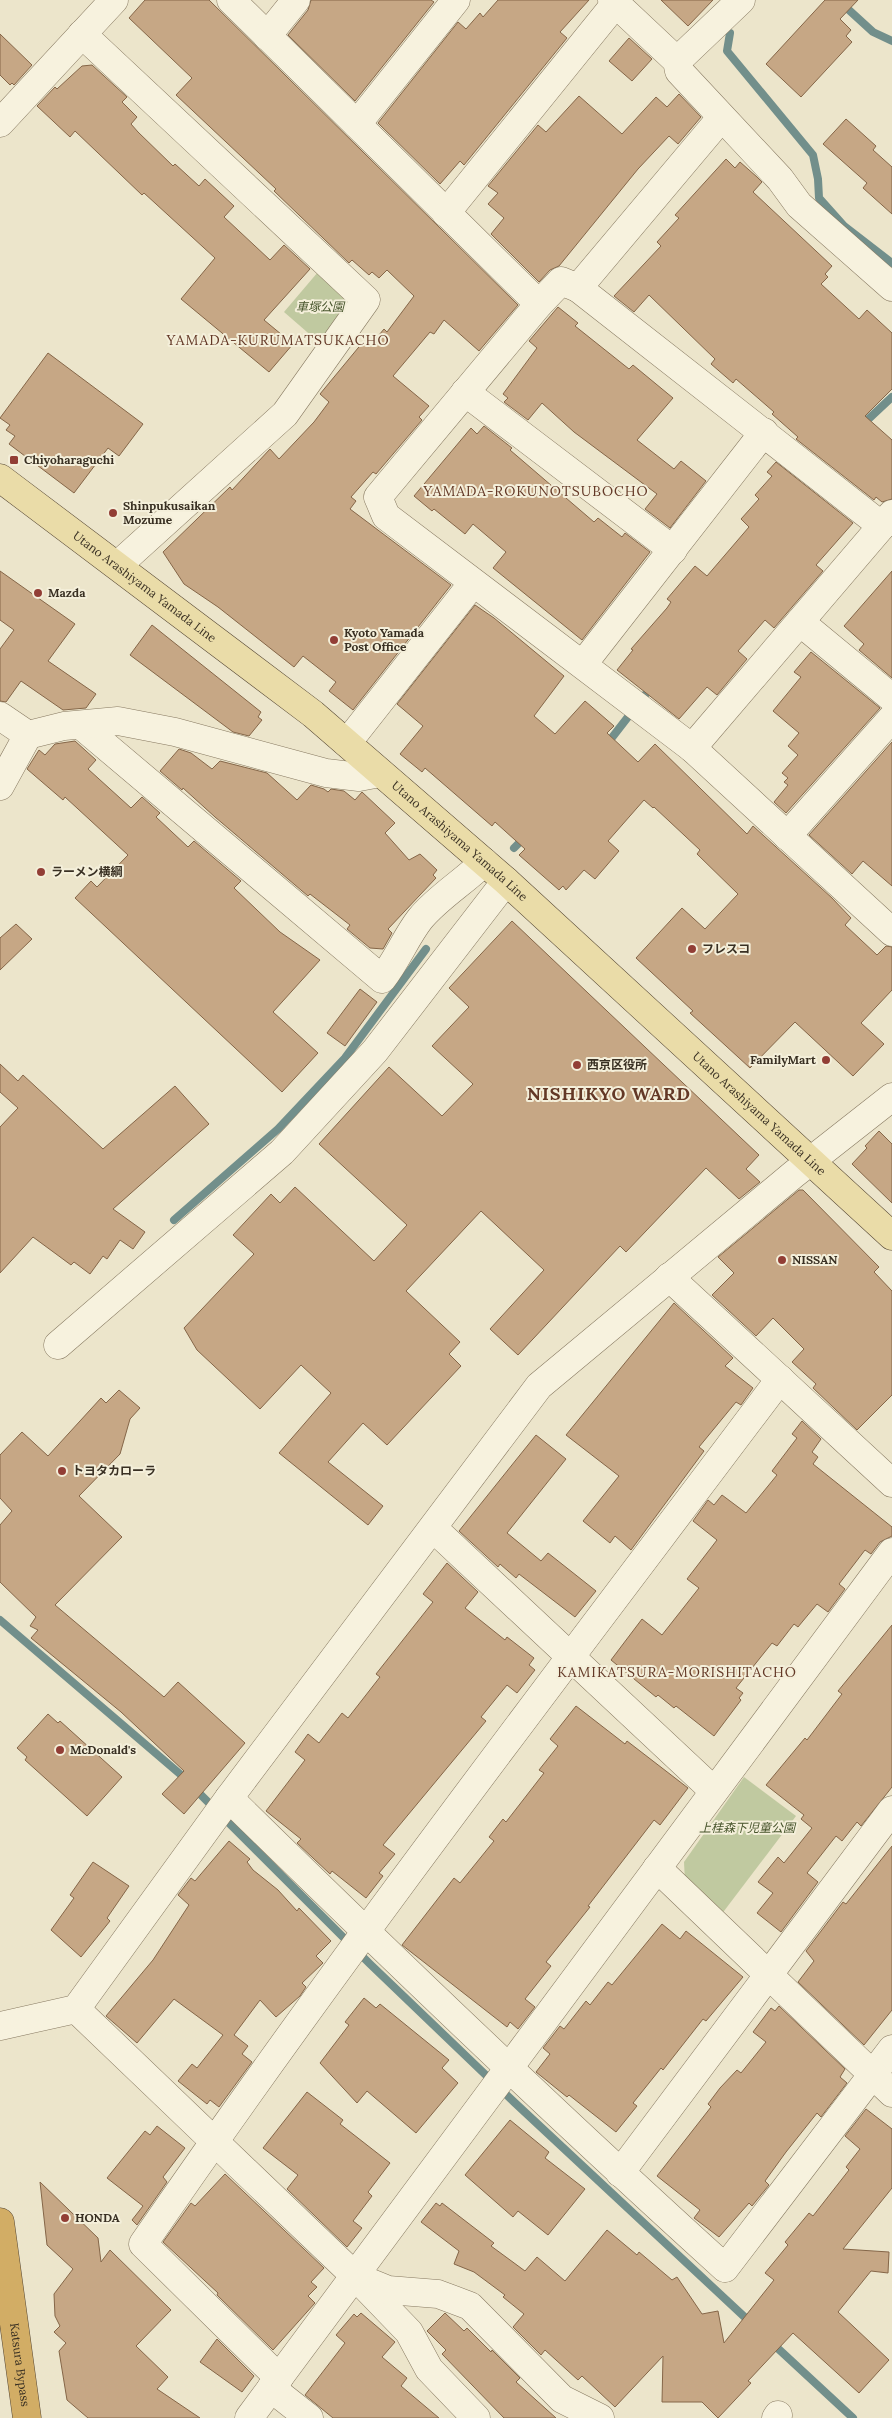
<svg xmlns="http://www.w3.org/2000/svg" width="892" height="2418" viewBox="0 0 892 2418" font-family="Lora,'Noto Sans JP',serif">
<style>
.green{fill:#c0c9a0}
.lines{fill:none;stroke-linecap:round;stroke-linejoin:round}
.stream{stroke:#728f8b;stroke-width:8}
.building{fill:#c6a785;stroke:#856648}
.minor-casing{stroke:#877961;stroke-width:29}
.major-casing{stroke:#564734;stroke-width:29}
.highway-casing{stroke:#564734;stroke-width:29}
.minor{stroke:#f7f2de;stroke-width:28}
.major{stroke:#eadca8;stroke-width:28}
.highway{stroke:#d2ad65;stroke-width:28}
.poi-dot{fill:#923e35;stroke:#f4efda;stroke-width:2}
.labels{text-anchor:middle;stroke-width:4;stroke-linejoin:round;paint-order:stroke}
.park-label{font-size:12px;font-style:italic;fill:#46542b;stroke:#f4efda}
.poi-label{font-size:12px;font-weight:bold;fill:#393023;stroke:#f4efda;text-anchor:start}
.street-label{font-size:12px;fill:#393023;stroke:#f4efda}
.neighbourhood-label{font-size:14px;letter-spacing:1px;fill:#633826;stroke:#f4efda}
.district-label{font-size:18px;font-weight:bold;letter-spacing:1px;fill:#633826;stroke:#f4efda}
</style>
<rect width="100%" height="100%" fill="#ece5cb"/>
<g class="green">
<polygon points="318,272 344,295 345,316 322,345 284,312"/>
<polygon points="744,1777 796,1816 721,1915 685,1882 684,1862"/>
</g>
<g class="lines">
<g class="stream">
<polyline points="838,0 873,32 892,41"/>
<polyline points="730,33 727,51 813,155 818,179 819,198 844,226 892,263"/>
<polyline points="861,426 892,397"/>
<polyline points="607,744 652,686"/>
<polyline points="514,848 525,837"/>
<polyline points="174,1220 278,1129 345,1058 426,949"/>
<polyline points="0,1620 180,1774 370,1964 514,2102 751,2323"/>
<polyline points="772,2343 853,2418"/>
</g>
</g>
<g class="building">
<polygon points="145,0 209,0 518,305 479,351 444,320 434,334 430,332 393,376 429,406 419,417 422,420 376,474 373,472 351,497 356,501 350,509 451,585 353,710 329,691 336,682 303,656 294,667 218,607 184,584 163,552 230,487 232,490 270,449 279,459 314,422 329,402 320,394 363,342 369,347 384,329 387,332 414,296 387,270 379,278 372,272 369,275 352,260 349,263 274,191 276,189 176,95 192,78 129,18"/>
<polygon points="311,0 431,0 434,2 355,101 288,35 308,10"/>
<polygon points="498,0 589,0 560,32 567,38 464,165 460,161 440,184 378,123 458,22 466,29 480,13 483,17"/>
<polygon points="661,0 713,0 688,26"/>
<polygon points="825,0 858,0 840,19 851,30 846,36 852,42 801,97 766,64"/>
<polygon points="0,34 32,65 14,85 12,83 10,85 0,75"/>
<polygon points="629,38 652,59 632,81 609,61"/>
<polygon points="92,65 127,97 122,102 137,117 131,124 138,132 173,166 175,164 199,186 205,179 234,206 224,217 270,260 284,245 310,269 264,320 293,344 269,372 181,299 215,258 144,193 142,195 75,131 70,137 37,106 55,87 57,89 82,66"/>
<polygon points="679,94 701,117 678,144 669,136 638,169 559,266 550,270 539,282 491,234 504,218 488,204 498,193 488,186 538,125 546,132 579,96 622,134 656,97 667,107"/>
<polygon points="846,119 876,146 873,150 892,167 892,214 863,188 867,183 823,144"/>
<polygon points="726,159 735,168 740,162 757,177 762,182 753,192 832,266 825,274 828,277 821,284 859,319 867,310 892,333 892,389 865,416 892,440 892,499 882,502 876,497 874,500 796,439 798,437 772,414 774,412 736,379 733,383 711,364 715,359 649,295 634,312 614,296 661,246 657,242 679,218 675,215"/>
<polygon points="558,307 578,323 575,326 629,369 633,365 673,398 637,440 674,469 681,461 706,481 670,528 645,509 657,494 574,432 542,403 528,420 504,402 508,398 503,394 537,348 529,341"/>
<polygon points="48,353 143,424 119,456 108,448 74,493 9,444 15,436 6,430 10,425 0,418"/>
<polygon points="484,426 512,448 510,450 594,522 598,518 622,537 625,533 650,552 582,640 493,568 506,552 473,524 465,534 434,509 432,511 414,496 471,428 477,434"/>
<polygon points="776,462 853,523 816,565 823,571 774,628 765,620 738,651 747,659 717,695 707,687 679,719 617,670 633,650 631,649 667,608 671,602 667,599 695,566 707,576 749,527 741,519 759,499 755,495 772,476 767,472"/>
<polygon points="0,571 75,624 48,661 96,694 86,708 63,710 21,681 6,702 0,701 0,649 14,630 0,620"/>
<polygon points="892,571 892,678 859,650 864,644 844,626"/>
<polygon points="475,605 494,618 564,676 534,716 555,734 585,701 614,726 607,733 638,762 655,744 747,834 753,826 832,898 851,918 845,925 877,955 886,946 892,947 892,990 861,1023 884,1044 853,1076 795,1022 750,1068 690,1013 693,1011 636,958 682,908 705,929 738,894 697,854 700,850 654,807 653,808 644,800 608,841 619,851 595,879 584,870 566,890 563,886 559,890 519,855 525,849 495,822 492,826 425,768 422,772 400,754 423,726 397,704"/>
<polygon points="152,625 261,712 258,717 262,720 249,736 233,732 130,655"/>
<polygon points="811,652 880,708 786,813 774,802 788,785 784,782 788,778 782,773 798,755 788,746 799,733 773,711 801,677 794,672"/>
<polygon points="75,741 96,760 88,769 131,808 142,797 160,813 156,817 188,847 194,841 241,881 234,888 280,932 320,960 273,1012 318,1053 282,1092 75,898 91,881 97,887 128,855 65,797 63,800 27,769 39,750 45,755 55,744"/>
<polygon points="892,742 892,886 863,861 852,874 809,835"/>
<polygon points="179,749 191,753 212,769 220,761 267,773 297,800 311,785 324,789 328,792 331,789 344,791 355,800 362,792 395,823 385,833 409,860 420,854 437,870 433,875 436,878 388,929 392,933 383,949 370,948 347,929 350,925 310,894 308,896 215,817 183,788 182,790 160,771"/>
<polygon points="512,921 759,1155 746,1169 760,1182 739,1199 706,1168 626,1252 620,1246 518,1355 490,1329 544,1270 481,1211 406,1291 460,1342 449,1354 461,1366 387,1445 363,1423 328,1462 383,1506 368,1525 279,1453 331,1393 301,1365 260,1409 197,1350 184,1328 254,1254 233,1235 271,1194 280,1203 295,1187 374,1261 407,1225 319,1144 389,1067 442,1116 473,1084 432,1046 469,1007 449,988"/>
<polygon points="16,924 32,939 0,970 0,938"/>
<polygon points="360,989 377,1002 345,1046 327,1033"/>
<polygon points="0,1064 18,1081 23,1075 103,1149 175,1086 209,1124 113,1209 145,1232 133,1249 120,1240 107,1259 103,1256 90,1274 74,1262 71,1265 33,1237 0,1273 0,1127 18,1108 0,1092"/>
<polygon points="879,1131 892,1144 892,1203 852,1164 867,1148 865,1146"/>
<polygon points="799,1190 803,1190 879,1267 874,1272 892,1291 892,1395 857,1430 813,1388 816,1384 792,1362 804,1349 773,1318 756,1336 712,1295 734,1273 718,1257"/>
<polygon points="674,1303 733,1358 725,1366 753,1388 741,1405 736,1402 699,1447 704,1451 631,1550 615,1536 610,1543 583,1521 619,1476 566,1435"/>
<polygon points="119,1390 140,1408 130,1419 120,1454 79,1496 122,1537 55,1605 164,1697 178,1682 245,1743 184,1814 162,1794 184,1771 121,1712 31,1638 38,1630 30,1626 36,1617 0,1582 0,1525 12,1511 0,1498 0,1455 22,1432 48,1456 101,1398 106,1403"/>
<polygon points="802,1421 821,1439 812,1452 818,1457 813,1464 892,1527 892,1536 880,1542 871,1554 865,1550 839,1584 845,1589 828,1612 817,1604 798,1627 794,1624 777,1646 772,1643 736,1688 743,1693 739,1698 741,1700 714,1736 676,1706 674,1708 658,1695 656,1697 611,1660 642,1619 662,1635 699,1588 687,1579 717,1540 693,1521 708,1500 714,1505 722,1495 746,1513 777,1475 772,1471 797,1438 792,1434"/>
<polygon points="536,1435 566,1459 507,1533 541,1561 548,1553 596,1591 575,1617 519,1574 516,1578 500,1564 498,1567 459,1531"/>
<polygon points="447,1563 478,1592 465,1608 505,1640 507,1637 534,1658 529,1665 535,1670 517,1693 507,1685 481,1717 486,1721 383,1845 395,1854 379,1873 383,1876 366,1898 332,1871 330,1874 297,1843 301,1839 266,1811 305,1760 295,1752 308,1734 319,1743 342,1713 348,1718 380,1677 376,1674 433,1602 423,1594"/>
<polygon points="892,1625 892,1787 861,1826 857,1822 842,1841 836,1836 807,1873 818,1882 781,1932 757,1913 773,1893 758,1882 778,1857 784,1863 812,1828 801,1819 804,1815 766,1785 805,1738 807,1740 842,1694 838,1691"/>
<polygon points="576,1706 625,1744 627,1741 688,1788 660,1825 654,1820 588,1906 590,1907 546,1962 551,1966 525,1999 535,2007 518,2029 510,2022 507,2027 402,1945 454,1878 460,1883 494,1841 489,1837 503,1819 506,1822 544,1773 539,1770 558,1746 550,1739"/>
<polygon points="48,1714 58,1723 60,1721 122,1777 87,1816 25,1760 27,1757 17,1748"/>
<polygon points="229,1841 250,1859 247,1862 253,1870 278,1890 297,1911 299,1908 331,1941 316,1956 323,1963 302,1983 306,1987 300,1996 276,2017 260,2000 234,2035 248,2046 242,2054 252,2062 219,2107 210,2100 207,2104 178,2081 192,2064 197,2068 223,2035 174,1999 137,2043 106,2016 153,1960 189,1905 178,1895 191,1878 195,1881"/>
<polygon points="892,1846 892,2010 864,2045 798,1982 814,1961 806,1951 843,1902 846,1904"/>
<polygon points="93,1862 129,1886 107,1918 110,1921 81,1957 51,1930 74,1898 70,1895"/>
<polygon points="662,1924 680,1939 686,1931 743,1977 706,2021 703,2019 663,2070 661,2068 633,2103 637,2106 616,2132 569,2095 567,2097 536,2072 550,2054 543,2048 560,2026 564,2029 586,2001 590,2005 608,1982 612,1985"/>
<polygon points="364,1998 376,2008 380,2004 449,2060 442,2068 458,2083 416,2133 367,2091 357,2103 320,2063 349,2025 345,2022"/>
<polygon points="779,2006 845,2069 840,2077 847,2083 821,2117 817,2113 786,2152 765,2181 769,2185 752,2206 749,2203 719,2237 694,2218 700,2210 657,2176 711,2107 708,2104 720,2088 737,2070 741,2073 766,2042 753,2032 771,2008 775,2011"/>
<polygon points="307,2092 343,2120 340,2124 390,2163 368,2192 372,2196 353,2221 362,2228 347,2247 287,2189 298,2175 263,2148"/>
<polygon points="866,2109 892,2129 892,2188 843,2249 889,2252 888,2273 871,2271 838,2312 889,2360 859,2393 793,2333 748,2381 751,2383 718,2418 702,2402 662,2402 663,2356 615,2407 582,2376 578,2380 545,2350 541,2355 513,2327 524,2314 503,2297 505,2295 474,2272 454,2264 459,2251 421,2222 436,2203 440,2206 442,2203 494,2243 491,2246 525,2271 537,2257 565,2281 607,2230 637,2255 639,2252 672,2280 677,2277 702,2314 718,2311 724,2343 774,2280 765,2273 788,2245 785,2242 809,2213 813,2216 849,2170 846,2167 860,2149 845,2136"/>
<polygon points="510,2120 549,2152 545,2158 585,2189 548,2235 518,2211 513,2217 465,2175"/>
<polygon points="157,2126 185,2148 163,2177 167,2182 137,2225 132,2220 143,2206 107,2178 145,2131 150,2135"/>
<polygon points="225,2174 324,2268 311,2282 317,2287 308,2296 315,2303 273,2350 217,2295 218,2293 163,2242 191,2203 195,2206"/>
<polygon points="40,2182 98,2238 101,2262 110,2250 171,2310 136,2346 168,2377 157,2389 200,2418 88,2418 67,2400 59,2351 66,2343 54,2332 60,2326 55,2316 54,2294 73,2269 47,2245"/>
<polygon points="361,2313 395,2342 382,2357 407,2378 401,2386 439,2418 333,2418 305,2395 345,2343 336,2335 354,2314 357,2317"/>
<polygon points="445,2313 464,2331 467,2328 491,2352 492,2350 520,2378 516,2382 556,2418 504,2418 442,2354 446,2350 427,2331"/>
<polygon points="217,2339 254,2376 242,2392 200,2362"/>
</g>
<g class="lines">
<g class="minor-casing">
<g id="minor">
<polyline points="231,0 539,304"/>
<polyline points="612,0 677,61 679,71 780,179 799,205 892,287"/>
<polyline points="82,34 366,300 285,414 118,565"/>
<polyline points="267,36 296,0"/>
<polyline points="677,61 741,0"/>
<polyline points="721,118 578,288 561,281 539,304 378,497 386,516 692,748 892,932"/>
<polyline points="0,123 114,0"/>
<polyline points="357,124 456,0"/>
<polyline points="446,213 616,3"/>
<polyline points="578,288 882,526"/>
<polyline points="465,392 673,550"/>
<polyline points="800,622 892,698"/>
<polyline points="583,664 764,432"/>
<polyline points="0,716 28,735"/>
<path d="M82 726 382 979C397 960 406 937 420 919 438 897 464 882 484 862"/>
<polyline points="347,743 473,583"/>
<polyline points="692,748 892,514"/>
<polyline points="0,786 28,735 64,726 118,721 175,732 326,773 359,777 380,773"/>
<polyline points="787,836 892,718"/>
<polyline points="669,1277 892,1483"/>
<polyline points="58,1345 282,1152 375,1051 506,881"/>
<polyline points="433,1528 714,1791"/>
<path d="M229 1798C392 1958 556 2115 725 2268L892 2049"/>
<polyline points="657,1868 892,2093"/>
<polyline points="76,2009 355,2276 409,2332 429,2369 476,2418"/>
<polyline points="0,2026 76,2009 229,1798 539,1386 794,1174 892,1097"/>
<polyline points="620,2173 892,1810"/>
<polyline points="361,2279 388,2290 438,2294 470,2306 562,2399 600,2418"/>
<path d="M279 2378 143 2244C346 1949 565 1665 780 1379"/>
<polyline points="271,2388 309,2418"/>
<polyline points="249,2418 892,1552"/>
<polyline points="776,2418 778,2415"/>
</g>
</g>
<g class="major-casing">
<g id="major">
<path id="s1" d="M0 478 313 714 506 881 892 1236"/>
</g>
</g>
<g class="highway-casing">
<g id="highway">
<path id="s2" d="M0 2222 27 2418"/>
</g>
</g>
<use href="#minor" class="minor"/>
<use href="#major" class="major"/>
<use href="#highway" class="highway"/>
</g>
<g class="poi-dot">
<rect x="9" y="455" width="10" height="10" rx="2.5"/>
<circle cx="113" cy="513" r="5"/>
<circle cx="38" cy="593" r="5"/>
<circle cx="334" cy="640" r="5"/>
<circle cx="41" cy="872" r="5"/>
<circle cx="692" cy="949" r="5"/>
<circle cx="826" cy="1060" r="5"/>
<circle cx="577" cy="1065" r="5"/>
<circle cx="782" cy="1260" r="5"/>
<circle cx="62" cy="1471" r="5"/>
<circle cx="60" cy="1750" r="5"/>
<circle cx="65" cy="2218" r="5"/>
</g>
<g class="labels">
<g class="park-label">
<text x="320" y="311">車塚公園</text>
<text x="747" y="1832">上桂森下児童公園</text>
</g>
<g class="poi-label">
<text x="24" y="464">Chiyoharaguchi</text>
<text x="123" y="510">Shinpukusaikan<tspan x="123" dy="14">Mozume</tspan></text>
<text x="48" y="597">Mazda</text>
<text x="344" y="637">Kyoto Yamada<tspan x="344" dy="14">Post Office</tspan></text>
<text x="51" y="876">ラーメン横綱</text>
<text x="702" y="953">フレスコ</text>
<text x="816" y="1064" text-anchor="end">FamilyMart</text>
<text x="587" y="1069">西京区役所</text>
<text x="792" y="1264">NISSAN</text>
<text x="72" y="1475">トヨタカローラ</text>
<text x="70" y="1754">McDonald's</text>
<text x="75" y="2222">HONDA</text>
</g>
<g class="street-label">
<text dy="4" stroke="none"><textPath href="#s1" startOffset="181">Utano Arashiyama Yamada Line</textPath></text>
<text dy="4" stroke="none"><textPath href="#s1" startOffset="586">Utano Arashiyama Yamada Line</textPath></text>
<text dy="4" stroke="none"><textPath href="#s1" startOffset="991">Utano Arashiyama Yamada Line</textPath></text>
<text dy="4" stroke="none"><textPath href="#s2" startOffset="144">Katsura Bypass</textPath></text>
</g>
<g class="neighbourhood-label">
<text x="278" y="345">YAMADA-KURUMATSUKACHO</text>
<text x="536" y="496">YAMADA-ROKUNOTSUBOCHO</text>
<text x="677" y="1677">KAMIKATSURA-MORISHITACHO</text>
</g>
<g class="district-label">
<text x="609" y="1100">NISHIKYO WARD</text>
</g>
</g>
</svg>
